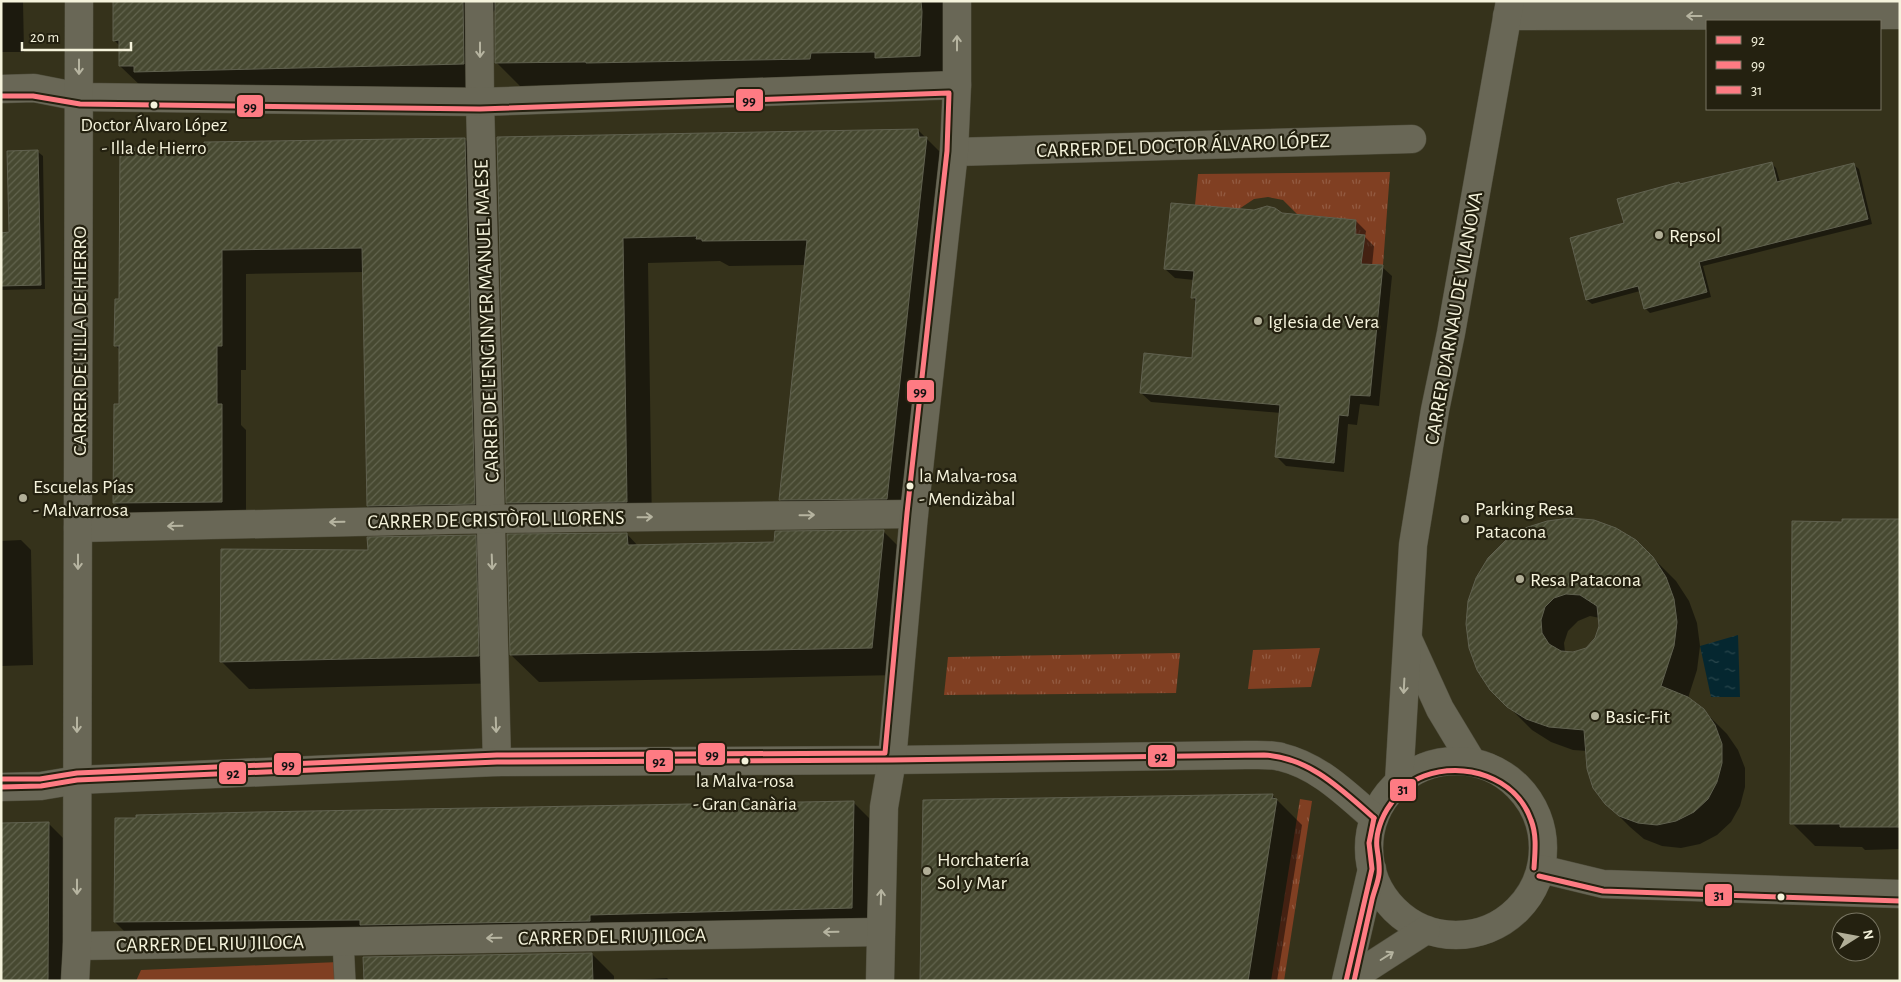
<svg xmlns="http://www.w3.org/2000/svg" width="1901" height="982" viewBox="0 0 1901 982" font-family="'Alegreya Sans',sans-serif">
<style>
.grass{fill:url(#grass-tufts)}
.park{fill:#803f22}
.water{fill:url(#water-ripples)}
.shadow{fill:#0007;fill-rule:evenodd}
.building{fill:url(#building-hatch);stroke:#60614f;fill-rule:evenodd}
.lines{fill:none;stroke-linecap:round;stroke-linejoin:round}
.pedestrian-casing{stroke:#4f4d3c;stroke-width:22}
.minor-casing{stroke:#4f4d3c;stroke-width:29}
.pedestrian{stroke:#696756;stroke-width:21}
.minor{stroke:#696756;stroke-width:28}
.bus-1-casing{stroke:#242110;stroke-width:9}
.bus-2-casing{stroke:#242110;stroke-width:9}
.bus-3-casing{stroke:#242110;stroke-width:9}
.bus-1{stroke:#fe7b83;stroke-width:5}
.bus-2{stroke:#fe7b83;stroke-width:5}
.bus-3{stroke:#fe7b83;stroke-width:5}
.oneway{stroke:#b6b4a0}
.bus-dot{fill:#f5f3dc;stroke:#242110;stroke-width:2}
.poi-dot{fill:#b2af98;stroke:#242110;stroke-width:2}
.labels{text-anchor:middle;stroke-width:4.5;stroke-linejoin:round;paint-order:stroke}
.bus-label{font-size:19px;fill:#f5f3dc;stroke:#242110}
.street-label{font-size:20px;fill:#f5f3dc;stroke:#242110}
.poi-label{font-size:20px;fill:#f5f3dc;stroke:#242110;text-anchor:start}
.line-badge{stroke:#242110;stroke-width:2}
.pale-badge-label{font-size:14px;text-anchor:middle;font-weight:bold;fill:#111}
</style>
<defs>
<pattern id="grass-tufts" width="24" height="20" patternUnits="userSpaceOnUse" patternTransform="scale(1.25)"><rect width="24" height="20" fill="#803f22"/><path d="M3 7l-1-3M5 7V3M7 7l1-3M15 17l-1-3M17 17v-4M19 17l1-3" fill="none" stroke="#935b42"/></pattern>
<pattern id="water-ripples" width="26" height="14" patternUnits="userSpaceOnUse" patternTransform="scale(1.25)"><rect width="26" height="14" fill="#052730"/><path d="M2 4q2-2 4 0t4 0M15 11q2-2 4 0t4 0" fill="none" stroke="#2a474d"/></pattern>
<pattern id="building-hatch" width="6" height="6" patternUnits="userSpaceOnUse" patternTransform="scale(1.25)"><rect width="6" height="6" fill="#474931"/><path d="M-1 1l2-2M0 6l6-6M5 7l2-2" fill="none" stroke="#62644e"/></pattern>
</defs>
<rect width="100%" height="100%" fill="#35321b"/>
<g class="grass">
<polygon points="1390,172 1383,265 1352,263 1363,254 1365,236 1355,234 1356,220 1297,214 1283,200 1268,197 1254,199 1239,209 1195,205 1198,174"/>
<polygon points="1320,648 1311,687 1248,689 1253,650"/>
<polygon points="1180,653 1176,693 944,695 948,657"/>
<polygon points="1300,799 1312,801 1284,981 1271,981"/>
</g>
<polygon class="park" points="339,962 340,981 136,981 141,970"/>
<polygon class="water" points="1738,635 1740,697 1711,697 1700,646"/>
<g class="shadow">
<polygon points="1,1 23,1 24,52 1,52"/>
<polygon points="114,1 948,1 943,78 520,86 496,62 496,9 489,16 487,87 158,94 144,89 120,66 120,46 114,40"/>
<polygon points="918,130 952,164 912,524 805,525 780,500 805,265 729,266 720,261 648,263 652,527 533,528 507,503 498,138"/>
<polygon points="465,139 489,163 499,528 393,530 368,506 364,272 246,274 246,370 241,370 241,425 246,430 246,526 139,527 114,502 120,405 120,350 115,345 120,300 122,150"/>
<polygon points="38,152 43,156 45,289 1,290 1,234 10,234"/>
<polygon points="1771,163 1776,168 1780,182 1854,165 1859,169 1872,224 1703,266 1711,297 1650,313 1645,308 1640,291 1592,304 1587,300 1625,224 1681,185"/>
<polygon points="1281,214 1356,221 1366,231 1365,237 1374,246 1372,266 1382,267 1392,276 1379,406 1360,404 1357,425 1348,424 1344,472 1286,466 1277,457 1281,413 1151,402 1141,393 1193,359 1197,303 1192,297 1194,280 1175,278 1165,269"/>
<polygon points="1900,520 1900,849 1865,850 1862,847 1815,846 1792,823"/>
<polygon points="883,531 911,559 899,675 539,682 511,655 627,534 638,546 775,543"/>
<polygon points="475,536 502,564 506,683 249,689 221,661 369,551"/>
<polygon points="21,540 31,550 33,665 1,666 1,541"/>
<path d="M1636 541 1676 581 1689 601 1697 623 1700 646 1697 670 1688 698 1703 710 1727 734 1738 750 1745 768V787L1740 806 1731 822 1717 835 1700 844 1681 848 1662 846 1644 839 1630 827 1606 803 1587 751 1573 750 1551 742 1532 730 1491 689 1489 559ZM1590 616 1600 618V626L1596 639 1586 649 1574 653 1565 652 1564 643 1568 631 1578 621Z"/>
<polygon points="1272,795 1302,825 1277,981 922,981"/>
<polygon points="853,802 880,829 878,934 141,948 115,922"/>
<polygon points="49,824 72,847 71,981 1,981"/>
<polygon points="592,954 614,976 614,981 365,981"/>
<polygon points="667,978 670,981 618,981"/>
</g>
<g class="building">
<polygon points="113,1 463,1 464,64 134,72 134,66 119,66 119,40 113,41"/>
<polygon points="495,1 921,1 922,12 920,56 875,58 875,52 811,53 810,59 586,63 586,62 495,63"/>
<polygon points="918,129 919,137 927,137 887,499 779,500 807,240 702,241 702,239 696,239 697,236 623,238 627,502 506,503 497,137"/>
<polygon points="465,138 475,504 367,506 362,248 222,250 222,346 217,346 217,404 222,404 222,502 113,503 114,404 119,404 119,346 114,346 115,299 119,299 120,148 204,147 204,142"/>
<polygon points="38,150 41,285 1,286 1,233 9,232 7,151"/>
<polygon points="1772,162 1777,182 1854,163 1868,219 1699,262 1707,292 1644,309 1638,286 1586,300 1570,238 1624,223 1617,199 1679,182 1680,184"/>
<polygon points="1171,203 1254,210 1267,206 1275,208 1282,213 1356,220 1355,234 1365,235 1361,264 1383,265 1370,396 1350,395 1348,416 1339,415 1334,463 1275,457 1280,405 1140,393 1144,353 1192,358 1196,298 1191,298 1194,271 1164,269"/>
<path d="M1570 518 1594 520 1616 528 1636 540 1653 557 1666 577 1674 599 1677 622 1674 646 1661 686 1688 697 1704 709 1715 725 1722 744V763L1717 782 1708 799 1694 812 1676 821 1657 825 1638 823 1619 816 1605 804 1593 788 1587 769 1584 730 1549 727 1526 719 1507 707 1490 690 1477 670 1469 648 1466 624 1468 601 1476 578 1488 558 1505 541 1525 528 1547 521ZM1566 594 1580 595 1597 606 1599 626 1595 638 1586 648 1573 652 1561 651 1549 644 1542 633 1541 620 1545 607 1554 598Z"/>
<polygon points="1842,519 1900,519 1900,827 1840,827 1840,824 1790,824 1792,521 1842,522"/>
<polygon points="884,530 872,648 510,655 507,534 627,533 628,545 774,542 775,531"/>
<polygon points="476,535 479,656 220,662 221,549 368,550 367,537"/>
<polygon points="1273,794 1272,798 1277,799 1248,981 920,981 923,800"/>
<polygon points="854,801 852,908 590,915 590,921 360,925 360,920 114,922 115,818 136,818 136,815 256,812"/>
<polygon points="49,822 48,981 1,981 1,823"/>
<polygon points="592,953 593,981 364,981 363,957"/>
</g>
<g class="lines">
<g class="pedestrian-casing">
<polyline id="pedestrian" points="343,941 345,981"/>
</g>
<g class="minor-casing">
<g id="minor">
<polyline points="479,1 480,102 497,762"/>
<polyline points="1507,16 1900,15"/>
<polyline points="1,89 34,88 80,97 480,102 957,85"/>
<polyline points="954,152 1412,139"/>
<polyline points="78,528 491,519 914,514"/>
<polyline points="1408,639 1440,709 1472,762"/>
<circle cx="1456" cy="848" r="87"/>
<polyline points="1399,782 1413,545 1435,410 1451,333 1510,1"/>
<path d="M1 787 41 786 77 780 497 762 892 760 1246 755C1257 755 1271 754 1281 757 1319 766 1346 794 1374 818"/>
<polyline points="1541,869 1603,884 1900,894"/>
<polyline points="77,946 880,932"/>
<polyline points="75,981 77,946 79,1"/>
<polyline points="880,981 884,807 892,760 914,514 954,152 957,85 957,1"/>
<polyline points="1346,981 1372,869"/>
<polyline points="1347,981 1426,930"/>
</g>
</g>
<use href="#pedestrian" class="pedestrian"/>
<use href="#minor" class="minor"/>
<g class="bus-1-casing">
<g id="bus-1">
<path d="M1 787 41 786 77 780 497 762 892 760 1264 755C1309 757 1342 790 1374 818"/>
<polyline points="1346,981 1372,869 1369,843 1374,818"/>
</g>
</g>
<g class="bus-2-casing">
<polyline id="bus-2" points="1,96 33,96 80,104 480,109 949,93 947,151 907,513 885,753 497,755 77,773 40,779 1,779"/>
</g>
<g class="bus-3-casing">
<g id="bus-3">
<polyline points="1539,876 1603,891 1900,901"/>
<path d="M1354 981C1360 954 1366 927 1372 900 1374 891 1378 883 1379 874 1380 865 1378 856 1377 848 1375 834 1382 816 1390 805 1398 793 1410 781 1424 776 1464 761 1516 777 1531 820 1537 835 1535 852 1534 868"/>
</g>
</g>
<use href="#bus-1" class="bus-1"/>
<use href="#bus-2" class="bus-2"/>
<use href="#bus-3" class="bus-3"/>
</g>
<defs><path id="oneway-shaft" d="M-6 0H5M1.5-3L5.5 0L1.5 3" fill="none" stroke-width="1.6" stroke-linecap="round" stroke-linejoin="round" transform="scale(1.25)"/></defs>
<g class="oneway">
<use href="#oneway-shaft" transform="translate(1694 16) rotate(180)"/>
<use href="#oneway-shaft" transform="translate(957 43) rotate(-90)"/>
<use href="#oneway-shaft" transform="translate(480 50) rotate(90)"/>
<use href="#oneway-shaft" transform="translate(79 67) rotate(90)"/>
<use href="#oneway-shaft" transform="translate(807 515) rotate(-1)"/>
<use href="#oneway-shaft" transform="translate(645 517) rotate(-1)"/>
<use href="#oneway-shaft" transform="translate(337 522) rotate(179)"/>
<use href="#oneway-shaft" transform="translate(175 526) rotate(179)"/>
<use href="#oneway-shaft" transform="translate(78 562) rotate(90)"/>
<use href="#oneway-shaft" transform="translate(492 562) rotate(88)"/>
<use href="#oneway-shaft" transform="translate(1404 686) rotate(93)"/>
<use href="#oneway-shaft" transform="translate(77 725) rotate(90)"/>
<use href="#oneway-shaft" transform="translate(496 725) rotate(88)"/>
<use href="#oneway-shaft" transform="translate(77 887) rotate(90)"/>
<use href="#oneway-shaft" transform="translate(881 897) rotate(-88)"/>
<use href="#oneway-shaft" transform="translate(831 932) rotate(179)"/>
<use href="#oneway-shaft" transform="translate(494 938) rotate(179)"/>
<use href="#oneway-shaft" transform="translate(1387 956) rotate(-32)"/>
</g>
<g class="bus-dot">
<circle cx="154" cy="105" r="4.5"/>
<circle cx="910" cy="486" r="4.5"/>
<circle cx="745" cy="761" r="4.5"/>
<circle cx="1781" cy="897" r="4.5"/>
</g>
<g class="poi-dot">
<circle cx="1659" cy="235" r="5"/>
<circle cx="1258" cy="321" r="5"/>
<circle cx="23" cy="498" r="5"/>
<circle cx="1465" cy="519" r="5"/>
<circle cx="1520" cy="579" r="5"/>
<circle cx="1595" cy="716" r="5"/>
<circle cx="927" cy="871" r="5"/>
</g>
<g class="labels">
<g class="bus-label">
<text x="154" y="131">Doctor Álvaro López<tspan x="154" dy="23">- Illa de Hierro</tspan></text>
<text x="919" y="482" text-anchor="start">la Malva-rosa<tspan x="919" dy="23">- Mendizàbal</tspan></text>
<text x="745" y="787">la Malva-rosa<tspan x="745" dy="23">- Gran Canària</tspan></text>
</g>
<g class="street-label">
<text transform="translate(1183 145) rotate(-2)" y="7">CARRER DEL DOCTOR ÁLVARO LÓPEZ</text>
<text transform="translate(1453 318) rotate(-80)" y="7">CARRER D'ARNAU DE VILANOVA</text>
<text transform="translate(486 321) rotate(-92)" y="7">CARRER DE L'ENGINYER MANUEL MAESE</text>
<text transform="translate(79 341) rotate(-90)" y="7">CARRER DE L'ILLA DE HIERRO</text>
<text transform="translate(496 519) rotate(-1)" y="7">CARRER DE CRISTÒFOL LLORENS</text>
<text transform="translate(612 936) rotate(-1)" y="7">CARRER DEL RIU JILOCA</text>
<text transform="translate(210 943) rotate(-1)" y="7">CARRER DEL RIU JILOCA</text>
</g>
<g class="poi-label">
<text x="1669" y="242">Repsol</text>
<text x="1268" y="328">Iglesia de Vera</text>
<text x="33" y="493">Escuelas Pías<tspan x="33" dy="23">- Malvarrosa</tspan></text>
<text x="1475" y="515">Parking Resa<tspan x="1475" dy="23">Patacona</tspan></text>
<text x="1530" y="586">Resa Patacona</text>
<text x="1605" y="723">Basic-Fit</text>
<text x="937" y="866">Horchatería<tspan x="937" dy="23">Sol y Mar</tspan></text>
</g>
</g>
<g class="line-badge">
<rect x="735" y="88" width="29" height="24" rx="5" fill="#fe7b83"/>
<rect x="236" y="94" width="28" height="24" rx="5" fill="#fe7b83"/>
<rect x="906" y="379" width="29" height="24" rx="5" fill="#fe7b83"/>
<rect x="697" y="742" width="29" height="24" rx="5" fill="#fe7b83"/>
<rect x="1147" y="744" width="29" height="24" rx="5" fill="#fe7b83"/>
<rect x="645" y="749" width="29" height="24" rx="5" fill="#fe7b83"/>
<rect x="273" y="752" width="29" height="24" rx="5" fill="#fe7b83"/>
<rect x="218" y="761" width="29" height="24" rx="5" fill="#fe7b83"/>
<rect x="1389" y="778" width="28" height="24" rx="5" fill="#fe7b83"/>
<rect x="1704" y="883" width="29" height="24" rx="5" fill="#fe7b83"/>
</g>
<g class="pale-badge-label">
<text x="749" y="105">99</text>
<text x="250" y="111">99</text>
<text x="920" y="396">99</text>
<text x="712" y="759">99</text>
<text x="1161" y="761">92</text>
<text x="659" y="766">92</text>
<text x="288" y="769">99</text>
<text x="233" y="778">92</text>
<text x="1403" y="794">31</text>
<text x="1719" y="900">31</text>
</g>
<rect width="1901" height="982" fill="none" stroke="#f5f3dc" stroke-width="5"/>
<rect x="1706" y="20" width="175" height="90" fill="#242110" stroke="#787562"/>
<rect x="1716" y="36" width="25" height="8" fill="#fe7b83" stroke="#787562"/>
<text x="1751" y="45" font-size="15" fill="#f5f3dc">92</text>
<rect x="1716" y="61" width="25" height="8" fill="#fe7b83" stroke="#787562"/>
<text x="1751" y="70" font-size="15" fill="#f5f3dc">99</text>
<rect x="1716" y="86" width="25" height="8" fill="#fe7b83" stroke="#787562"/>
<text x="1751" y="95" font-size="15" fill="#f5f3dc">31</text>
<g transform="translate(1856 937) rotate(79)"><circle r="24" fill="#242110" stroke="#787562"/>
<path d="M0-4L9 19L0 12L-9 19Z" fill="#b2af98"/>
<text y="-8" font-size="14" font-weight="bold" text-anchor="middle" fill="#f5f3dc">N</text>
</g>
<path d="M22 42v8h109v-8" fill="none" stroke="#f5f3dc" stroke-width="2.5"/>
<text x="30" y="42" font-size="15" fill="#f5f3dc" stroke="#242110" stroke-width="4" paint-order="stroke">20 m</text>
</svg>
